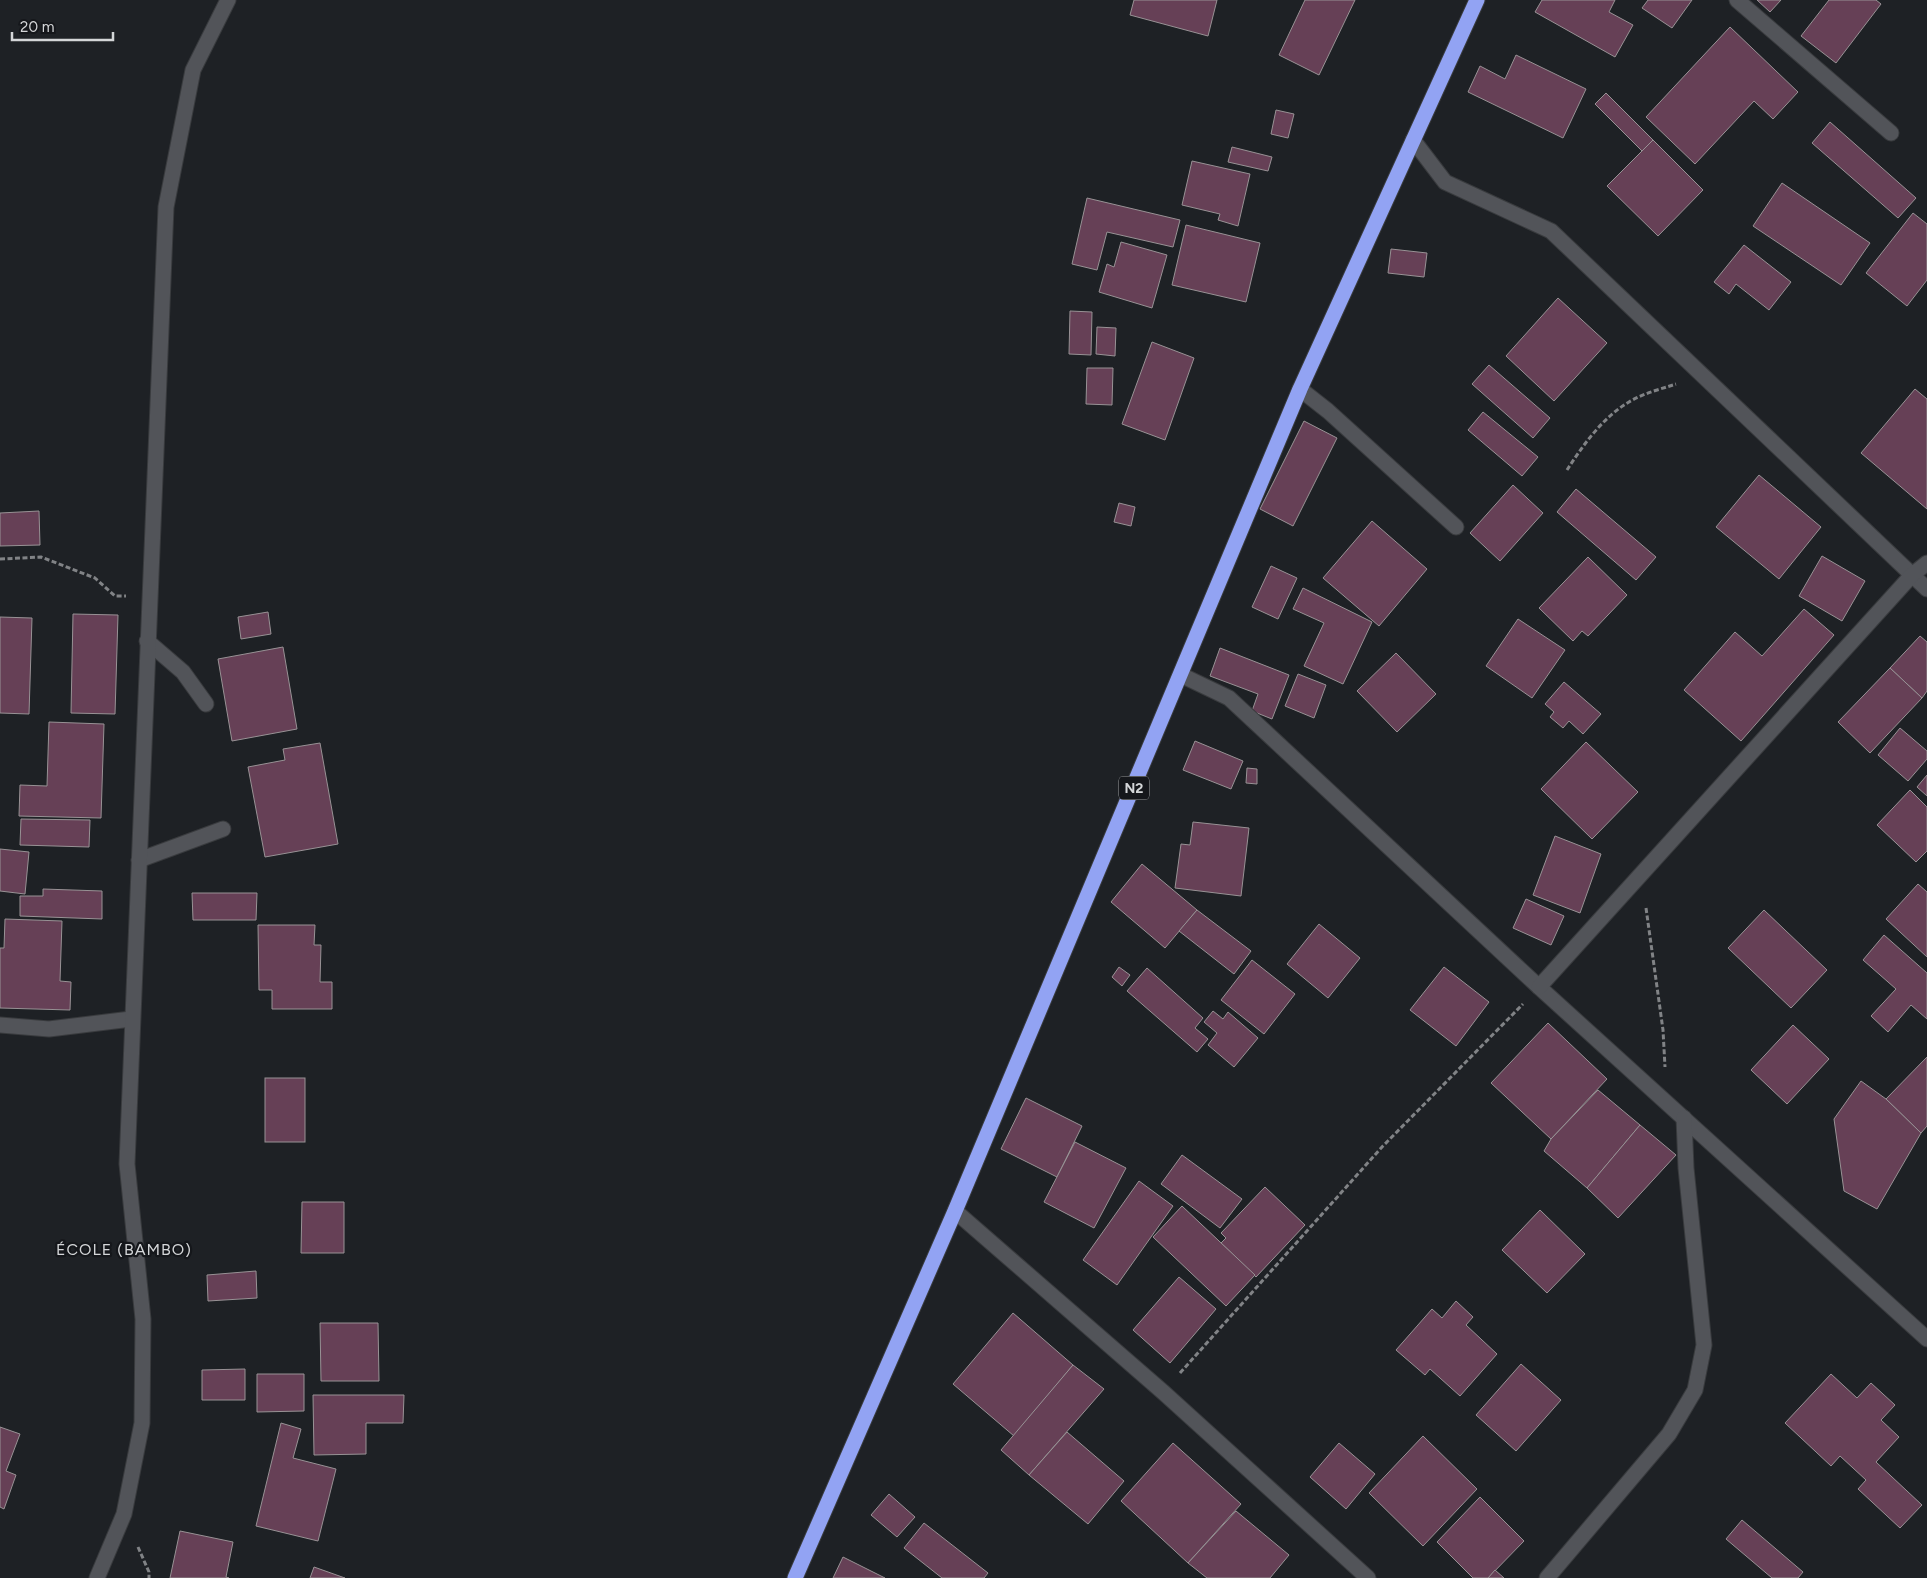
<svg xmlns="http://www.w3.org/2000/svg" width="1927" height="1578" viewBox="0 0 1927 1578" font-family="Figtree,sans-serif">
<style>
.building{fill:#664056;stroke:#989295}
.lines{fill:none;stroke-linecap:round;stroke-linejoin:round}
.street-casing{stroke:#393b3e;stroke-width:17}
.highway-casing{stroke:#393b3e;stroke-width:17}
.path{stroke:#818386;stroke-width:3;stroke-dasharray:5 2.5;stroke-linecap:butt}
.street{stroke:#525459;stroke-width:15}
.highway{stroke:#92a3f3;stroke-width:15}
.labels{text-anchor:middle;stroke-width:4.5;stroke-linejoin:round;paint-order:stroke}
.shield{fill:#15171b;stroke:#9b9d9f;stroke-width:1}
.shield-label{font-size:14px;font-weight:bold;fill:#d4d6d8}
.neighbourhood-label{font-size:16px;letter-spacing:1px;fill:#d4d6d8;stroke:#15171b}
</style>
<rect width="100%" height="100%" fill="#1e2125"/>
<g class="building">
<polygon points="1134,0 1217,0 1208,36 1130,15"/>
<polygon points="1305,0 1355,0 1319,75 1279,55"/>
<polygon points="1542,0 1615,0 1609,12 1633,25 1615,57 1535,12"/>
<polygon points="1648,0 1692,0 1672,28 1642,8"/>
<polygon points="1757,0 1781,0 1770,12"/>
<polygon points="1829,0 1876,0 1881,4 1836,63 1801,36"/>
<polygon points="1730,27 1798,92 1773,119 1754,101 1695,164 1646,117"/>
<polygon points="1516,55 1586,89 1563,138 1468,92 1480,66 1505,79"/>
<polygon points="1606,93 1653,140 1642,151 1595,104"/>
<polygon points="1276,110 1294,114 1288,138 1271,134"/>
<polygon points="1830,122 1916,198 1898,218 1812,143"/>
<polygon points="1653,140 1703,190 1658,236 1607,186"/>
<polygon points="1232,147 1272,157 1268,171 1228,162"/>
<polygon points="1192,161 1250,174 1238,226 1218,220 1220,214 1182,205"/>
<polygon points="1782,183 1870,243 1841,285 1753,226"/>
<polygon points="1087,198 1180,220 1173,247 1107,232 1097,270 1072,264"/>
<polygon points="1913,213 1927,224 1927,280 1907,306 1866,273"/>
<polygon points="1186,225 1260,243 1246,302 1172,285"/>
<polygon points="1121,242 1167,255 1152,308 1099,292 1107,264 1114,267"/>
<polygon points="1744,245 1791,282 1769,310 1736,284 1729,294 1714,282"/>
<polygon points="1391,249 1427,253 1424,277 1388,273"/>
<polygon points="1558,298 1607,343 1554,401 1506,356"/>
<polygon points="1070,311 1092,312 1091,355 1069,354"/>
<polygon points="1097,327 1116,328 1115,356 1096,354"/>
<polygon points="1152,342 1194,358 1165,440 1122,424"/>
<polygon points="1489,365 1550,418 1533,438 1472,384"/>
<polygon points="1087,368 1113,368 1112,405 1086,404"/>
<polygon points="1915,389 1927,399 1927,509 1861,453"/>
<polygon points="1483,412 1538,457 1522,476 1468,430"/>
<polygon points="1304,421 1337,438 1293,526 1260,509"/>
<polygon points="1759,475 1821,527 1779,579 1716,527"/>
<polygon points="1513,485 1543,513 1500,561 1470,533"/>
<polygon points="1576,489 1656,557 1636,580 1557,512"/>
<polygon points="1119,503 1135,507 1131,526 1114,522"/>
<polygon points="39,511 40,545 0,546 0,513"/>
<polygon points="1372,521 1427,569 1379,626 1323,578"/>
<polygon points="1822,556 1865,581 1842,621 1799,596"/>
<polygon points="1588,557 1627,595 1588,636 1582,631 1573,641 1539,608"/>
<polygon points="1271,566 1297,578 1278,619 1252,607"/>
<polygon points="1303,588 1372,622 1343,684 1304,666 1324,623 1293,609"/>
<polygon points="1804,609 1834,635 1741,741 1684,690 1735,632 1762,656"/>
<polygon points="268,612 271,634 241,639 238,617"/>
<polygon points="73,614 118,615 115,714 71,713"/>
<polygon points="0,617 32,618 29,714 0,713"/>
<polygon points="1518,619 1565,650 1532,698 1486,666"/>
<polygon points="1920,636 1927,642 1927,691 1922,698 1890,668"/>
<polygon points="283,647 297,729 232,741 218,659"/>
<polygon points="1220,648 1289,675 1272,719 1252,711 1258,694 1210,676"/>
<polygon points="1396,653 1436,694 1397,732 1357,691"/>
<polygon points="1890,668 1922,698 1870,753 1838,722"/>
<polygon points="1298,674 1326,685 1314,718 1285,706"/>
<polygon points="1564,682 1601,714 1583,734 1569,721 1563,728 1550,717 1554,712 1545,704"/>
<polygon points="49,722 104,724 101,818 19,816 20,785 47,786"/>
<polygon points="1900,728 1927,751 1927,759 1908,781 1878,755"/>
<polygon points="1195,741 1243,761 1231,789 1183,770"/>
<polygon points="1586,742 1638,792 1592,839 1541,789"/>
<polygon points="320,743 338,844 265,857 248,767 285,760 283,749"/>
<polygon points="1247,768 1257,769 1257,784 1246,783"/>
<polygon points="1927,775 1927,796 1917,787"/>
<polygon points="1910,790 1927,807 1927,851 1916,862 1877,825"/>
<polygon points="21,819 90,820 89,847 20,845"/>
<polygon points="1193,822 1249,828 1241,896 1175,888 1181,844 1190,845"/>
<polygon points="1555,836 1601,854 1580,913 1533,895"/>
<polygon points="0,849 29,852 25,894 0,891"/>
<polygon points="1142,864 1197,910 1165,948 1111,902"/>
<polygon points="1918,884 1927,892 1927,957 1886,919"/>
<polygon points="43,889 102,891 102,919 20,916 20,896 43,896"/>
<polygon points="192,893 257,893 256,920 193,920"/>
<polygon points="1526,899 1564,916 1551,945 1513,928"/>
<polygon points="1197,910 1251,951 1234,974 1179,931"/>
<polygon points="1764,910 1827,970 1791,1008 1728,948"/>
<polygon points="5,919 62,921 60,981 71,982 70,1010 0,1008 0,948 4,948"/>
<polygon points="1319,924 1360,958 1328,998 1287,964"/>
<polygon points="258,925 315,925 314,945 321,945 320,982 332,982 332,1009 272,1009 272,990 259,990"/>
<polygon points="1884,935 1927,973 1927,1019 1911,1005 1888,1032 1871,1016 1896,989 1863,960"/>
<polygon points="1252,960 1295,994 1264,1034 1221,1000"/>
<polygon points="1119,967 1130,975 1122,986 1112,977"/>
<polygon points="1444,967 1489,1002 1456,1046 1410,1010"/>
<polygon points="1147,968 1203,1018 1195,1028 1208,1039 1197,1052 1127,991"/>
<polygon points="1213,1011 1223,1019 1228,1012 1258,1038 1234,1067 1208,1045 1217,1033 1204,1022"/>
<polygon points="1548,1023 1607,1079 1551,1139 1491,1083"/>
<polygon points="1793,1025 1829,1059 1787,1104 1751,1070"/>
<polygon points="1927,1057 1927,1126 1921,1133 1886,1099"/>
<rect x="265" y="1078" width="40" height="64"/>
<polygon points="1861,1081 1886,1099 1921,1133 1877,1209 1844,1191 1834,1119"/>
<polygon points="1598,1090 1640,1125 1587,1188 1544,1151 1551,1139"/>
<polygon points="1026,1098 1082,1126 1057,1177 1001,1149"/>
<polygon points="1640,1125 1676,1155 1618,1218 1587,1188"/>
<polygon points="1075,1142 1126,1168 1094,1228 1044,1202"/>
<polygon points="1182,1155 1242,1199 1220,1228 1161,1184"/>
<polygon points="1139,1181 1173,1206 1117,1285 1083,1260"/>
<polygon points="1265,1187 1305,1225 1256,1277 1221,1243 1226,1238 1221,1233"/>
<polygon points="302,1202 344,1202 344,1253 301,1253"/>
<polygon points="1182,1206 1255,1275 1226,1306 1153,1237"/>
<polygon points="1540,1210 1585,1254 1547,1293 1502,1250"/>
<polygon points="256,1271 257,1298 208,1301 207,1275"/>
<polygon points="1179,1277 1216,1309 1170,1363 1133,1330"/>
<polygon points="1456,1301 1473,1317 1466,1325 1497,1354 1460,1396 1430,1369 1425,1375 1396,1350 1432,1309 1442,1318"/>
<polygon points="1013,1313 1073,1365 1014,1436 953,1384"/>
<polygon points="320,1323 378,1323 379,1381 321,1381"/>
<polygon points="1521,1364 1561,1400 1516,1451 1476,1415"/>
<polygon points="1073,1365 1104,1389 1029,1475 1001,1450"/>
<polygon points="245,1369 245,1400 202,1400 202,1370"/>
<polygon points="257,1374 304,1374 304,1411 257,1412"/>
<polygon points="1831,1374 1857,1398 1871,1383 1895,1405 1881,1420 1899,1437 1876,1462 1922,1505 1900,1528 1858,1489 1866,1480 1840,1456 1831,1466 1785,1423"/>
<polygon points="313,1395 404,1395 403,1423 366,1423 366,1454 314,1455"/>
<polygon points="281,1423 301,1429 293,1458 336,1469 318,1541 256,1526"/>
<polygon points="0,1427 20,1434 6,1471 16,1475 4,1509 0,1507"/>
<polygon points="1067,1432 1124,1481 1088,1524 1029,1475"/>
<polygon points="1423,1436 1477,1489 1423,1546 1369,1493"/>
<polygon points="1173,1443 1241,1504 1188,1563 1121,1501"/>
<polygon points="1339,1443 1375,1474 1346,1509 1310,1477"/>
<polygon points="889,1494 915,1517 897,1537 871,1515"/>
<polygon points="1480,1497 1524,1541 1488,1578 1473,1578 1437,1542"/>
<polygon points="1236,1511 1289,1555 1270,1578 1207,1578 1188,1563"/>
<polygon points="1742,1520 1803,1572 1798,1578 1772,1578 1726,1539"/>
<polygon points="924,1523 988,1573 984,1578 942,1578 904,1548"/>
<polygon points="180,1531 233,1542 226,1577 229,1578 170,1578"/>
<polygon points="843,1557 885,1578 833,1578"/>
<polygon points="314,1567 345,1578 310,1578"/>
<polygon points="1495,1570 1504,1578 1488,1578"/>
</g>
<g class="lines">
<g class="street-casing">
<g id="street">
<polyline points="1737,0 1891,133"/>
<polyline points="1413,140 1445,182 1551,231 1927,589"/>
<polyline points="1300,389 1328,411 1456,527"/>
<polyline points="147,641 183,672 206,704"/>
<polyline points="1181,675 1229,698 1539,987 1927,1339"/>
<polyline points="139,860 223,829"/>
<polyline points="1539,987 1912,575 1927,563"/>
<polyline points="0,1025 49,1029 131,1019"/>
<polyline points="955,1211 1163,1392 1368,1578"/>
<polyline points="97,1578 124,1514 142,1423 143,1319 127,1164 166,207 193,70 228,0"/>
<polyline points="1547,1578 1669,1434 1695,1390 1704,1345 1686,1168 1684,1118"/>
</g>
</g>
<g class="highway-casing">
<polyline id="highway" points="795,1578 955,1211 1300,389 1477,0"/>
</g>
<g class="path">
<path d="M1567 470C1583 445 1603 417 1629 402 1644 393 1661 389 1676 384"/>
<polyline points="0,559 41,557 95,578 115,596 126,596"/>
<polyline points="1646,908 1663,1030 1665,1067"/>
<polyline points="1180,1373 1382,1147 1523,1004"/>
<polyline points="138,1547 149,1572 149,1578"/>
</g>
<use href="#street" class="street"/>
<use href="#highway" class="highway"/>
</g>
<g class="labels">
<rect class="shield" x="1119" y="776.5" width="30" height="23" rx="4"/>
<g class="shield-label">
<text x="1134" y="793">N2</text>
</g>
<g class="neighbourhood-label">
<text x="124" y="1255">ÉCOLE (BAMBO)</text>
</g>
</g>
<path d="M12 32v8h101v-8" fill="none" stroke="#d4d6d8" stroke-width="2.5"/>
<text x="20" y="32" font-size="15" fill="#d4d6d8" stroke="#15171b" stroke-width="4" paint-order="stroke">20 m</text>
</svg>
